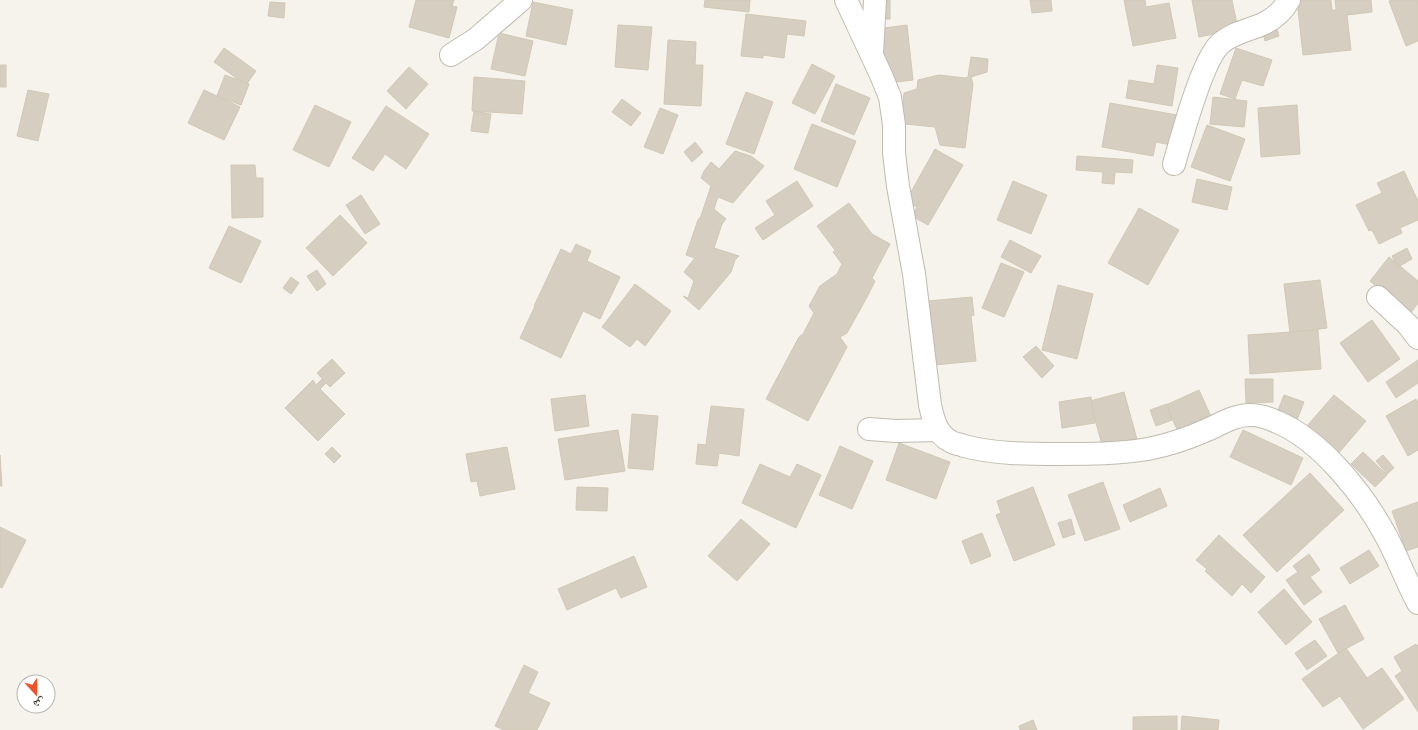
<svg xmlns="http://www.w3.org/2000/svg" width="1418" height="730" viewBox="0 0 1418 730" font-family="Signika,'Noto Naskh Arabic',sans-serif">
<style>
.building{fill:#d6cfc1;stroke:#d1c8b5}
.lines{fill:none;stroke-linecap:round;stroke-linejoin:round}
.minor-casing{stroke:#c0bbae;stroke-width:24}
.minor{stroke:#fff;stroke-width:22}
</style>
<rect width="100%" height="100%" fill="#f5f3eb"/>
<g class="building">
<polygon points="416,0 454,0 452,6 457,7 449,38 409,27"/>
<polygon points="705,0 750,0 749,12 704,7"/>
<rect x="878" y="0" width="12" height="19"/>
<polygon points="1030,0 1051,0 1052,11 1032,13"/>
<polygon points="1124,0 1145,0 1146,7 1169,3 1176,38 1133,46"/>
<polygon points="1192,0 1232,0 1238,29 1199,37"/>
<polygon points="1297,0 1331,0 1332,10 1336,10 1335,0 1371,0 1372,12 1347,15 1351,50 1303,55"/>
<polygon points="1393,0 1418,0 1418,41 1406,46 1389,1"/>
<polygon points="270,2 285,3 284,18 268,16"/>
<polygon points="533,2 573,10 566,45 526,36"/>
<polygon points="746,14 806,21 804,36 787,34 784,58 763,55 763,58 741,56"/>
<polygon points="1275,22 1279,36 1265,41 1261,26"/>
<polygon points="618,25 652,27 648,70 615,67"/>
<polygon points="907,25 913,80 888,83 885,55 880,56 877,29"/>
<polygon points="499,33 533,41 525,76 491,69"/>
<polygon points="668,40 696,42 695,65 703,65 701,106 664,104"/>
<polygon points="224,48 256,71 246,85 214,62"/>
<polygon points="1236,48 1272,60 1263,86 1242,80 1235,99 1220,94"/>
<polygon points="971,57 988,59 987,72 971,77 973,84 965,148 940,145 935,127 905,124 902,113 904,93 917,89 918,80 939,75 965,78 968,77"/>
<polygon points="812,64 835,76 815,114 792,103"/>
<rect x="0" y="65" width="6" height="22"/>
<polygon points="1157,65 1178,68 1172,106 1126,98 1129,80 1154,84"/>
<polygon points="409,67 428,84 406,109 387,91"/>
<polygon points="225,75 249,84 241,105 217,96"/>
<polygon points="474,77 525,81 522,114 472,111"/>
<polygon points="836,84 870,98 854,135 821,121"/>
<polygon points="28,90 49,94 38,141 17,136"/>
<polygon points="204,90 240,107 224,140 188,123"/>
<polygon points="746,92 773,102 754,154 726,144"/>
<polygon points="1213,97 1247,101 1244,127 1210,124"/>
<polygon points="622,99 641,113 631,126 612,112"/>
<polygon points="1110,103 1177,115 1171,145 1156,142 1153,156 1102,147"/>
<polygon points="315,105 351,122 329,167 293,150"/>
<polygon points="1297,105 1300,154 1261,157 1258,108"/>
<polygon points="386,106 429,134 406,169 385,154 373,171 352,158"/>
<polygon points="660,108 678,115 663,154 644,147"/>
<polygon points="474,111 491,114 488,133 471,131"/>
<polygon points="812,124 856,141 837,187 794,169"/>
<polygon points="1207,125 1245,139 1230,181 1191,167"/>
<polygon points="695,142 703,152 692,162 684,152"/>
<polygon points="935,149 963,165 928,225 912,216 917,207 906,201"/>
<polygon points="735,151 751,156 764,166 733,203 718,197 714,209 726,219 722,224 714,248 739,256 735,260 731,272 699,310 683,296 688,298 694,281 684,272 695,258 686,255 698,220 701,216 711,186 701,178 704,171 711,162 719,169"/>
<polygon points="1077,156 1133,160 1132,173 1115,172 1114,184 1102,183 1103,172 1076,170"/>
<polygon points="231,165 255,165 256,178 263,178 263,217 232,218"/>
<polygon points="1404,171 1418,201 1418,220 1400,228 1402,233 1379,244 1372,230 1369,231 1356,205 1382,193 1377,183"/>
<polygon points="1197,179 1232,187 1227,210 1192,202"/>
<polygon points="797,181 813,206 763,240 755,228 775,215 766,201"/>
<polygon points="1013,181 1047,195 1031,234 997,220"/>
<polygon points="361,195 380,224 365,234 346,205"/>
<polygon points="849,203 872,234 890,244 872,278 875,281 866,299 847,333 840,337 847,347 808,421 766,399 799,337 803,334 814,313 809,306 820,286 837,274 842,264 833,252 835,250 817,226"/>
<polygon points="1139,208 1179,230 1148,285 1108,263"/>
<polygon points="340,215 367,243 333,276 306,248"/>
<polygon points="229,226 261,241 241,283 209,268"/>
<polygon points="1010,240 1041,256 1031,273 1001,257"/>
<polygon points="576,244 591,251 587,261 620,277 600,319 583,311 561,358 520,338 535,306 534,306 561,249 571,254"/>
<polygon points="1407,248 1412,259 1398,267 1392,256"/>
<polygon points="1389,257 1418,281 1418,303 1410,314 1370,281"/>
<polygon points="1001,263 1024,272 1004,317 982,308"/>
<polygon points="317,270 326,284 317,291 307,276"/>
<polygon points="291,277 299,283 291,294 283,288"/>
<polygon points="1320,280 1327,328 1290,333 1284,284"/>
<polygon points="635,284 671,311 645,346 637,339 630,347 602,327"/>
<polygon points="1058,285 1093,294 1077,359 1042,350"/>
<polygon points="972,297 974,315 971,316 976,361 935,365 928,301"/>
<polygon points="1372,320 1400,359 1368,382 1340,343"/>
<polygon points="1318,330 1321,369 1250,374 1248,335"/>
<polygon points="1036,346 1054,366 1042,378 1023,357"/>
<polygon points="332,359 345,373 330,387 317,373"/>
<polygon points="1418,360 1418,383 1396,398 1386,382"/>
<polygon points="322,379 326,383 320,389 345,414 318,441 285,408 313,380 316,385"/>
<polygon points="1245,379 1273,379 1273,402 1246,403"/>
<polygon points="1199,390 1213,421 1180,436 1166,405"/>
<polygon points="1124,392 1138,443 1104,452 1090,401"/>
<polygon points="585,395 589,426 555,431 551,399"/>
<polygon points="1284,395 1304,402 1295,425 1275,418"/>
<polygon points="1334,395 1366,421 1332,461 1300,434"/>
<polygon points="1091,397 1095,423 1062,428 1059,402"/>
<polygon points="1416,399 1418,402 1418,450 1408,456 1386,416"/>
<polygon points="1167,404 1172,420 1156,426 1150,410"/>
<polygon points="711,406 744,409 739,456 719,453 717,466 696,464 698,444 706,445"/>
<polygon points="632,414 658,416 653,470 628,468"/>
<polygon points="618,430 625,471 565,480 558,439"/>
<polygon points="1243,430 1303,458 1291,485 1230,457"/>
<polygon points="899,443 950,462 936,499 886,480"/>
<polygon points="840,446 873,461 852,509 819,495"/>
<polygon points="332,447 341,456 334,463 325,454"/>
<polygon points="507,447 515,489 480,496 477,481 471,482 466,454"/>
<polygon points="1363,452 1387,475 1375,487 1351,464"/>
<polygon points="0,455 2,486 0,486"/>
<polygon points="1383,455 1394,468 1387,474 1376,461"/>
<polygon points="760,464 790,477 797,464 821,475 796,528 742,503"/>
<polygon points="1310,473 1344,510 1277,572 1243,535"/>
<polygon points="1103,482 1120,529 1085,541 1068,495"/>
<polygon points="577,487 608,488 607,511 576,510"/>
<polygon points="1033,487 1055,545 1014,561 996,515 1001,513 997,501"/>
<polygon points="1160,488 1167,506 1130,522 1123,505"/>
<polygon points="1418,502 1418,547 1406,551 1392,511"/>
<polygon points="741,519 770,544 737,581 708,556"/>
<polygon points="1071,519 1075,534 1063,538 1058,523"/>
<polygon points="0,527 26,540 2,588 0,587"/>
<polygon points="982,533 991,556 971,564 962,541"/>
<polygon points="1219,535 1265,577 1251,593 1242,584 1232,596 1205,571 1207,569 1196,560"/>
<polygon points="1369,550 1379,566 1350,584 1340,568"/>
<polygon points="1309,554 1320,570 1310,577 1322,592 1304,605 1286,580 1298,572 1293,566"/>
<polygon points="634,556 647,587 621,598 616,588 567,610 558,589"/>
<polygon points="1284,589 1312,622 1286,645 1258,612"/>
<polygon points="1345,605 1364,639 1338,653 1319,619"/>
<polygon points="1315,640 1327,656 1307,670 1295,653"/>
<polygon points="1416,644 1418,646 1418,712 1395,676 1402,671 1394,657"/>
<polygon points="1346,648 1367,678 1382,668 1404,699 1363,729 1340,696 1323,707 1302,679"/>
<polygon points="524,665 538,672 528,693 550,703 537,730 504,730 495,726"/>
<polygon points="1177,716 1177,730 1133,730 1133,717"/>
<polygon points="1182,716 1219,720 1218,730 1181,730"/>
<polygon points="1033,720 1037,730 1020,730 1019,726"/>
</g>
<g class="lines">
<g class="minor-casing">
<g id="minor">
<path d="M846 0 881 75 890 97 894 125V153L898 186 914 274 930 405C933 418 936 434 950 441 954 444 960 444 964 446 995 454 1027 454 1059 454 1089 454 1119 454 1148 449 1168 445 1189 438 1207 430 1221 424 1234 415 1250 415 1259 415 1269 418 1277 422 1321 440 1364 495 1386 536 1398 558 1406 581 1418 603"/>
<polyline points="872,53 875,0"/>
<polyline points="451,55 476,39 521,0"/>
<path d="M1174 164C1182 137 1202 59 1221 43 1234 32 1251 30 1265 23 1275 18 1284 9 1289 0"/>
<polyline points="1378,297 1408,325 1418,338"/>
<polyline points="869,429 896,431 938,430"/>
</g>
</g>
<use href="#minor" class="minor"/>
</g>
<g transform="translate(36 694) rotate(159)"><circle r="19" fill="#ffffff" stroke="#b6b4b0"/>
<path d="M0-3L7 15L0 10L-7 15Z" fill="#f05327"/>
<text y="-6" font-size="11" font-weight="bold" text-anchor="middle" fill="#494439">ش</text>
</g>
</svg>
